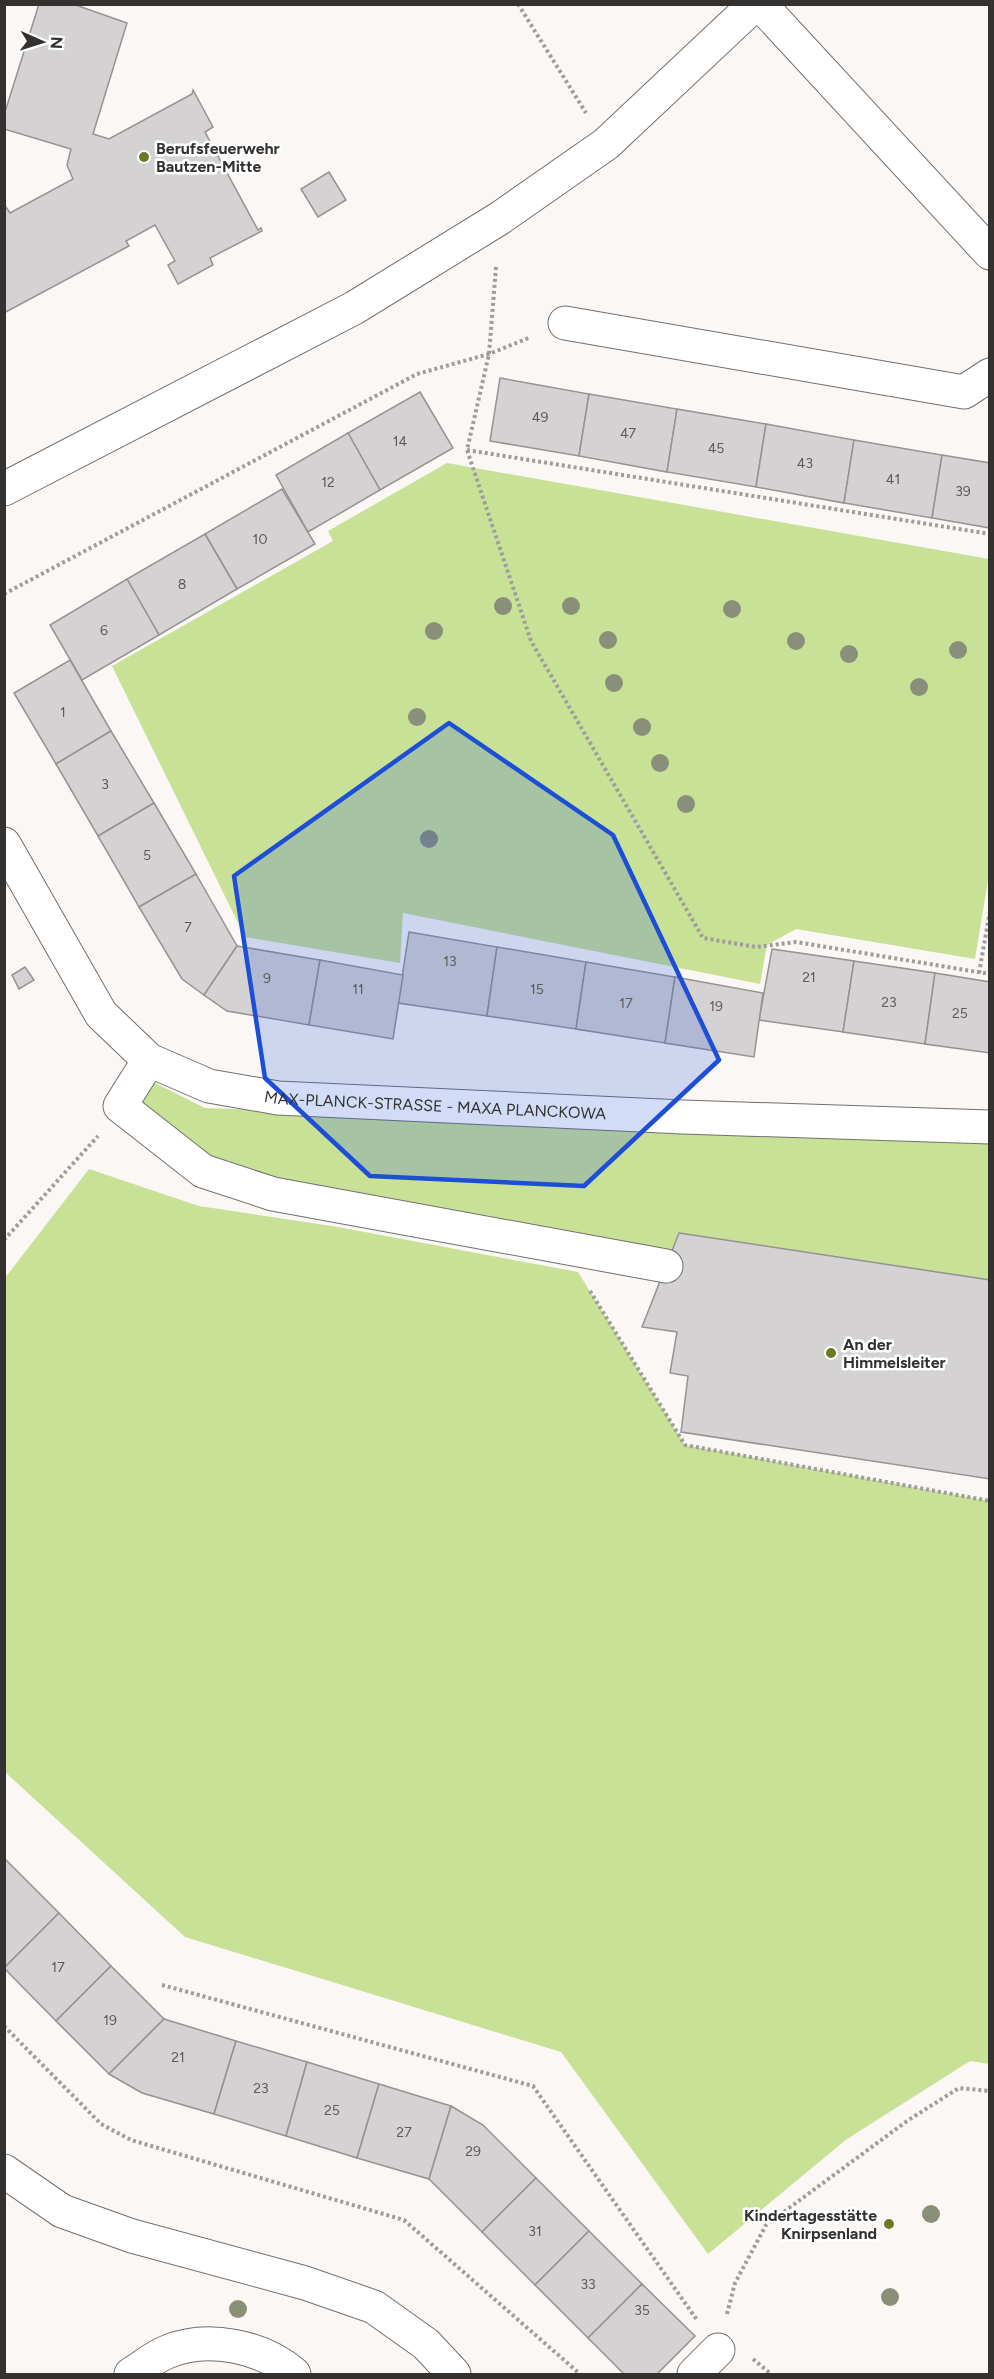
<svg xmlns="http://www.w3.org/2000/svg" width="994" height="2379" viewBox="0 0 994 2379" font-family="Figtree,sans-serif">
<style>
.green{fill:#c8e196}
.building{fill:#d5d2d3;stroke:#959293;stroke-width:1.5}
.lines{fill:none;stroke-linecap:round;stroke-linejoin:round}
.minor-casing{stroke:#72706e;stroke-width:35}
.path{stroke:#9f9d9b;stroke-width:4;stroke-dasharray:3 3;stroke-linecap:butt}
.minor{stroke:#fff;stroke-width:33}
.tree{fill:#8a8f7a}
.marked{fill:#1d4ed8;fill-opacity:0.2;stroke:#1d4ed8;stroke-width:4.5;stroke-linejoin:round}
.poi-dot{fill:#6d7925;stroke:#fff;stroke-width:2}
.labels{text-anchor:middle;stroke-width:5;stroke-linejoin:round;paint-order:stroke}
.number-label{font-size:14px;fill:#5c5a5a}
.poi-label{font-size:16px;font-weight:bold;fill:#333231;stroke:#fff;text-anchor:start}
.street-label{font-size:16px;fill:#333231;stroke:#fff}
</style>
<rect width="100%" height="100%" fill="#faf7f5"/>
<g class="green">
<polygon points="447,463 989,559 990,868 975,959 796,929 767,945 760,984 403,913 400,963 245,937 112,666 333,541 328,531"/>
<polygon points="153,1082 205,1108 989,1135 989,1280 680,1233 666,1266 276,1183 207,1160 136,1107"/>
<polygon points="89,1169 199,1206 338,1227 578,1272 685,1445 989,1501 989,2064 970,2061 847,2139 708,2254 561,2052 185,1937 5,1772 5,1278"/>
</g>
<g class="building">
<polygon points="39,4 73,4 127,23 93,134 109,139 192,94 193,90 213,127 205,132 258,230 261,228 262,231 210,258 213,265 178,284 168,265 175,261 155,225 126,241 129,246 4,313 4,204 10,213 73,179 67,165 71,149 4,129 4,115"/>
<polygon points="329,172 346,200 318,217 301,189"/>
<polygon points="500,378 589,394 579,456 490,441"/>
<polygon points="420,392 453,448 380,490 348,433"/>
<polygon points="589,394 677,409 667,472 579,456"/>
<polygon points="677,409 766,424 756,487 667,472"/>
<polygon points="766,424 854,440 844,503 756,487"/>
<polygon points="348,433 380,490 308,532 276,475"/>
<polygon points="854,440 942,455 932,518 844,503"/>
<polygon points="942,455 990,463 990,528 932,518"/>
<polygon points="282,489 315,544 237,589 205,534"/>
<polygon points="205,534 237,589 159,635 127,579"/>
<polygon points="127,579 159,635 82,680 50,625"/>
<polygon points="70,660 111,731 56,764 14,693"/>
<polygon points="111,731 154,803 98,836 56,764"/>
<polygon points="154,803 196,874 139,907 98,836"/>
<polygon points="196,874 237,946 204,995 182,979 139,907"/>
<polygon points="409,932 497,947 487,1016 398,1003"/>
<polygon points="237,946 320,960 309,1025 227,1011 204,995"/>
<polygon points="497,947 586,962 576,1029 487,1016"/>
<polygon points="772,949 854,961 843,1032 759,1020"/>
<polygon points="320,960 403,975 393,1039 309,1025"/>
<polygon points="854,961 935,973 925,1044 843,1032"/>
<polygon points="586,962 675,977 665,1043 576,1029"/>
<polygon points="25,967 34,980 19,989 12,975"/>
<polygon points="935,973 990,982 990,1053 925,1044"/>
<polygon points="675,977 763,993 754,1057 665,1043"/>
<polygon points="679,1233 990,1280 990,1479 681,1432 688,1376 670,1373 677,1332 642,1327"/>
<polygon points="6,1860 59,1913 4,1968 4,1862"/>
<polygon points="59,1913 111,1966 56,2021 4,1968"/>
<polygon points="111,1966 164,2019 109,2074 56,2021"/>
<polygon points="164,2019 236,2041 214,2114 142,2093 109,2074"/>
<polygon points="236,2041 307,2062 286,2136 214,2114"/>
<polygon points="307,2062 379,2084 357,2158 286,2136"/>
<polygon points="379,2084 451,2106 429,2179 357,2158"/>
<polygon points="451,2106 483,2125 536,2178 482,2232 429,2179"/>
<polygon points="536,2178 589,2231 535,2285 482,2232"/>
<polygon points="589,2231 642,2284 588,2338 535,2285"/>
<polygon points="642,2284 695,2336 657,2374 624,2374 588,2338"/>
</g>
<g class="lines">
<g class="minor-casing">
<g id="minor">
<polyline points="760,4 990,253"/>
<polyline points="565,323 964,392 990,375"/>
<polyline points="4,489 354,308 500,218 606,144 755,4"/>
<path id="s1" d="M4 844 101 1014 149 1060 209 1086 278 1098 683 1117 990 1127"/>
<polyline points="149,1060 120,1106 203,1171 273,1194 666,1266"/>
<polyline points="4,2171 62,2211 132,2236 305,2283 374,2307 426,2344 454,2374"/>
<path d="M131 2374C143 2367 154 2357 167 2352 207 2335 262 2346 294 2374"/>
<polyline points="694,2374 718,2350"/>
</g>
</g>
<g class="path">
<polyline points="518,4 586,113"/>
<polyline points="496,267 489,354 467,450 531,641 703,938 756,947 796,942 990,974"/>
<polyline points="467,450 990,534"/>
<polyline points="4,594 417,374 489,354 531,337"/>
<polyline points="979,973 990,911"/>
<polyline points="4,1240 98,1136"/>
<polyline points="590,1291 685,1445 990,1501"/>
<polyline points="162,1985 533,2086 697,2320"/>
<polyline points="4,2026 101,2124 131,2140 404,2220 580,2374"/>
<polyline points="727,2314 735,2283 766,2225 907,2121 959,2088 990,2091"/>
<polyline points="753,2359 771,2374"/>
</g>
<use href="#minor" class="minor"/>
</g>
<g class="tree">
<circle cx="503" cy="606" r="9"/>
<circle cx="571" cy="606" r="9"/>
<circle cx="732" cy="609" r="9"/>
<circle cx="434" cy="631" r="9"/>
<circle cx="608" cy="640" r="9"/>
<circle cx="796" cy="641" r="9"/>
<circle cx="958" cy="650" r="9"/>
<circle cx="849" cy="654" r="9"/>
<circle cx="614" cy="683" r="9"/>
<circle cx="919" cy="687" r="9"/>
<circle cx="417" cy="717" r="9"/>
<circle cx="642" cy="727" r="9"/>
<circle cx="660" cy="763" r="9"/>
<circle cx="686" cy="804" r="9"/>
<circle cx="429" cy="839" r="9"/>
<circle cx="931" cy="2214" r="9"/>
<circle cx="890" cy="2297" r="9"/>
<circle cx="238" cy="2309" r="9"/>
</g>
<path class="marked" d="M449 723 613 835 719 1060 584 1186 370 1176 265 1078 234 876Z"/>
<g class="poi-dot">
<circle cx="144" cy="157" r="6"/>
<circle cx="831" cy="1353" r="6"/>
<circle cx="889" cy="2224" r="6"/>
</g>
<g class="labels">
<g class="number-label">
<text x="540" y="422">49</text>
<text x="628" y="438">47</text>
<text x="400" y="446">14</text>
<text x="716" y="453">45</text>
<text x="805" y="468">43</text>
<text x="893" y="484">41</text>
<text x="328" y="487">12</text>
<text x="963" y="496">39</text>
<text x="260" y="544">10</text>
<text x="182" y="589">8</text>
<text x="104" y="635">6</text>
<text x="63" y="717">1</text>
<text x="105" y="789">3</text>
<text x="147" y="860">5</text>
<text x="188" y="932">7</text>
<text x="450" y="966">13</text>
<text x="809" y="982">21</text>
<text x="267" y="983">9</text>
<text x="358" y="994">11</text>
<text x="537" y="994">15</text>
<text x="889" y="1007">23</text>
<text x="626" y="1008">17</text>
<text x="716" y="1011">19</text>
<text x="960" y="1018">25</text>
<text x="58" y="1972">17</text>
<text x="110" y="2025">19</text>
<text x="178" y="2062">21</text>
<text x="261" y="2093">23</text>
<text x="332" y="2115">25</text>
<text x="404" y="2137">27</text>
<text x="473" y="2156">29</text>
<text x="535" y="2236">31</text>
<text x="588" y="2289">33</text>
<text x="642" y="2315">35</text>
</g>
<g class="poi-label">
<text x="156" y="154">Berufsfeuerwehr<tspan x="156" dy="18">Bautzen-Mitte</tspan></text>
<text x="843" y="1350">An der<tspan x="843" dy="18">Himmelsleiter</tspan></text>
<text x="877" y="2221" text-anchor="end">Kindertagesstätte<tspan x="877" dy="18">Knirpsenland</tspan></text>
</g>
<g class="street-label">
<text dy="6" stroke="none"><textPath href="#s1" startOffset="555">MAX-PLANCK-STRASSE - MAXA PLANCKOWA</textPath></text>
</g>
</g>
<rect width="994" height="2379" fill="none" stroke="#333231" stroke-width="12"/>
<g transform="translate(42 42) rotate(93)" stroke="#ffffff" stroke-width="4.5" paint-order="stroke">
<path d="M0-4.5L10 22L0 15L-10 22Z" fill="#333231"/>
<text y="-9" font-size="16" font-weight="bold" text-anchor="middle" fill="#333231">N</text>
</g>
</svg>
